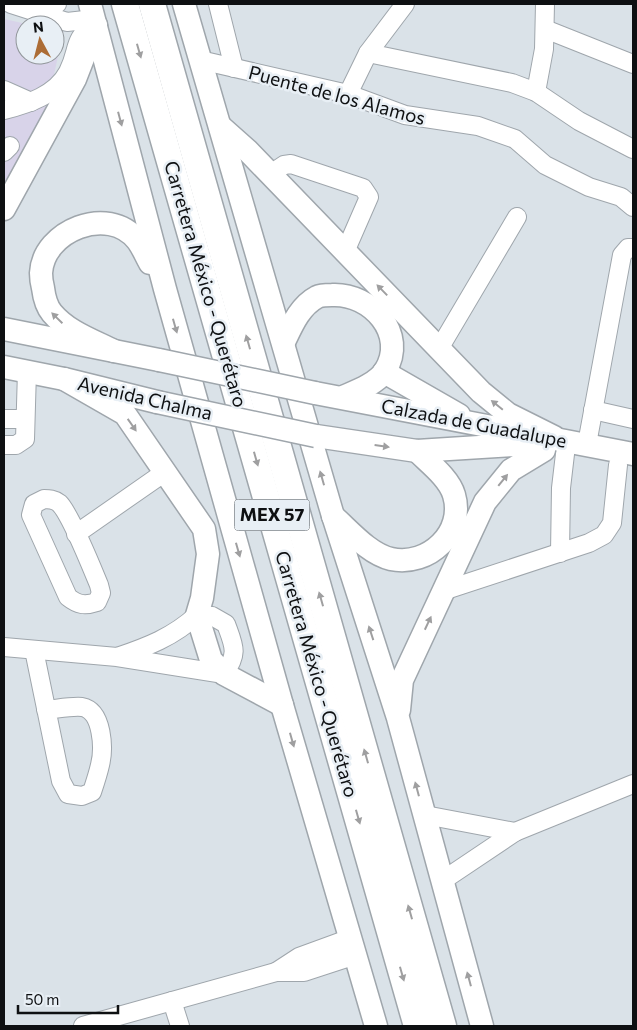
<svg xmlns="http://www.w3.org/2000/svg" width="637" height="1030" viewBox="0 0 637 1030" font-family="Commissioner,sans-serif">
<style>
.commercial{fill:#d8d3e9}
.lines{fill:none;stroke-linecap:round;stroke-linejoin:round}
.minor-casing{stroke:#9fa6ac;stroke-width:20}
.major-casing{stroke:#9fa6ac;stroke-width:25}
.highway-casing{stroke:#9fa6ac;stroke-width:29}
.minor{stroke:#fff;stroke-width:18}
.major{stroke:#fff;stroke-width:22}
.highway{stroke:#fff;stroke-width:26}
.major-bridge-casing{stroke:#9fa6ac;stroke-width:25;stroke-linecap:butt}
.major-bridge{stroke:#fff;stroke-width:22}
.oneway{fill:#9f9fa0}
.labels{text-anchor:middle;stroke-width:5;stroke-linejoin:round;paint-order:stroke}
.shield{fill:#e8eff5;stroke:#4f5356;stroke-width:1}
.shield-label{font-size:18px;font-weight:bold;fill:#0e1012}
.street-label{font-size:19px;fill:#0e1012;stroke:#e8eff5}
</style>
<rect width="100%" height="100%" fill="#dae2e8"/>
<polygon class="commercial" points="4,19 31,25 25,25 25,55 55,55 55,30 63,32 46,113 4,194"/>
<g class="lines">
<g class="minor-casing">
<g id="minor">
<polyline points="11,4 67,22 94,19"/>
<polyline points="218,4 234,68"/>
<polyline points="31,9 57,4"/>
<polyline points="545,29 633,64"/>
<polyline points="368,53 512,83 536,92 579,121 633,149"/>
<polyline points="200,60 348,94 405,115 478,126 515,139 545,165 589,187 621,197 633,207"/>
<polyline points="4,90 31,102"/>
<polyline points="536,92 544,49 545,4"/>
<polyline points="348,94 368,53 405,4"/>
<path d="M4 110C28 104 56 95 68 72 80 48 71 42 95 22"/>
<polyline points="4,152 10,146"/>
<polyline points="275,179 278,169 284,165 291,164 363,188 369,197 345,252"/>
<polyline points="439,349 517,217"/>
<polyline points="593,410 633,419"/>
<polyline points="4,419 25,419"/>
<polyline points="587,444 622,255 628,248 633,248"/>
<polyline points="4,445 16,445 25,439 27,371"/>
<path d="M44 499C49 499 54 499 59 503 70 513 92 568 99 585L101 593 97 602C85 606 78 605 68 597L31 515 34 504Z"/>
<polyline points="76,534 165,472"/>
<polyline points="560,553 561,488 565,454"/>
<polyline points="443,591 589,543 604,535 612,523 618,465"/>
<path d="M4 647 117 657 224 674C239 653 234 646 226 624L212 616 197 615C173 637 147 647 117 657"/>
<path d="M34 650 61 781 68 794 82 796 92 792C95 783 98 774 100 765 104 749 103 711 82 707 71 706 57 709 46 710"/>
<polyline points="425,815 515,832"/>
<polyline points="442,881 515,832 633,784"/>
<polyline points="276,972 299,957 351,938"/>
<polyline points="172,1001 180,1026"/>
<polyline points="83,1026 276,972 304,972 356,955"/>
</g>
</g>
<g class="major-casing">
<g id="major">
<polyline points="90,4 165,289 282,705 376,1026"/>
<polyline points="184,4 333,516 398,718 482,1026"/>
<polyline points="220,126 247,150 481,392 508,414 554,437"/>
<polyline points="4,209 75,79 96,25"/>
<polyline points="4,329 159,360"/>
<path d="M284 342C292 325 300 306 317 297 321 295 328 295 332 295 371 293 408 334 385 371 376 384 357 391 343 397"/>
<path d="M114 351C92 340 68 332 52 313 47 307 44 296 43 288 42 284 41 278 41 273 43 231 108 204 137 240 142 246 146 256 150 263"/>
<polyline points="4,367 64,379 157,402"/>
<polyline points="384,372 459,415"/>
<polyline points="64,379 125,414 204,529 208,554 202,598 197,615 211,660 224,674 282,705"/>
<polyline points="315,393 633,454"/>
<polyline points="316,436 417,451 512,445 536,449"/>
<path d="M333 516C350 531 369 554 391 559 429 567 465 532 454 495 449 478 429 463 417 451"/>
<polyline points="399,710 402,680 485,502 511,470 544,450"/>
</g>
</g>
<g class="highway-casing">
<g id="highway">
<polyline points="125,4 417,1026"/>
<polyline points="152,4 443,1026"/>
</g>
</g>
<use href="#minor" class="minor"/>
<use href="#major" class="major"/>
<use href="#highway" class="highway"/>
<g class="major-bridge-casing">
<g id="major-bridge">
<polyline points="159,360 315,393"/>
<polyline points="157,402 316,436"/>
</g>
</g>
<use href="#major-bridge" class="major-bridge"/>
</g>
<defs><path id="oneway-solid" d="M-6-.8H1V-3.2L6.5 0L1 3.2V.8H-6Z" transform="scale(1.25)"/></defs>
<g class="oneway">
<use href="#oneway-solid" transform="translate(139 51) rotate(74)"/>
<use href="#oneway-solid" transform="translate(120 119) rotate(75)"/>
<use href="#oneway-solid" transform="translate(382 290) rotate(-134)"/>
<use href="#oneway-solid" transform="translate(57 318) rotate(-136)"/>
<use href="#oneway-solid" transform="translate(175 326) rotate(74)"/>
<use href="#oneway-solid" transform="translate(248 342) rotate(-106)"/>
<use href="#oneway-solid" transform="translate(497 405) rotate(-141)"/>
<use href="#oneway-solid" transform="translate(132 425) rotate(55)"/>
<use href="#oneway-solid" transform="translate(382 446) rotate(8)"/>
<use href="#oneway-solid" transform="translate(256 459) rotate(74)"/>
<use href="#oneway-solid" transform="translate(322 478) rotate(-106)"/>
<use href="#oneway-solid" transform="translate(503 480) rotate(-51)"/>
<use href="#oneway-solid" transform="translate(238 550) rotate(74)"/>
<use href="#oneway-solid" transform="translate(321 599) rotate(-106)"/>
<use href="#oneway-solid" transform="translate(428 623) rotate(-65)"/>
<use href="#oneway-solid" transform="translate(371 633) rotate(-108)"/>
<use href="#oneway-solid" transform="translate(292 740) rotate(74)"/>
<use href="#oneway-solid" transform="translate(366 756) rotate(-106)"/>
<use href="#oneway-solid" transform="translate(417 789) rotate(-105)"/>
<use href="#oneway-solid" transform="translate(358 817) rotate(74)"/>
<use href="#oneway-solid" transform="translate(410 912) rotate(-106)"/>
<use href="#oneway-solid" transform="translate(402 974) rotate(74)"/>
<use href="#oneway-solid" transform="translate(469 979) rotate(-105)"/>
</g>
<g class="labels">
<rect class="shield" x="234.5" y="499.5" width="75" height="31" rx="4"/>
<g class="shield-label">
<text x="272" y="521">MEX 57</text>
</g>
<g class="street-label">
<text transform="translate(337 95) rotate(15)" y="7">Puente de los Alamos</text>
<text transform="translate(206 284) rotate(74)" y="7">Carretera México - Querétaro</text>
<text transform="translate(145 398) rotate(13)" y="7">Avenida Chalma</text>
<text transform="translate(474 423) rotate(11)" y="7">Calzada de Guadalupe</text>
<text transform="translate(317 674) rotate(74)" y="7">Carretera México - Querétaro</text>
</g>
</g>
<rect width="637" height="1030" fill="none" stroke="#0e1012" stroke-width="10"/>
<g transform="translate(40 40) rotate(353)"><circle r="24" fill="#e8eff5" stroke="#91969a"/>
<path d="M0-4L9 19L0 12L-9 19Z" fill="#ac6c35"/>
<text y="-8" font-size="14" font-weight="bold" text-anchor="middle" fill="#0e1012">N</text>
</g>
<path d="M18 1005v8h100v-8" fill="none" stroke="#0e1012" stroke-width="2.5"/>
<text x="25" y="1005" font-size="15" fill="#0e1012" stroke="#e8eff5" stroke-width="4" paint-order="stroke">50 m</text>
</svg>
